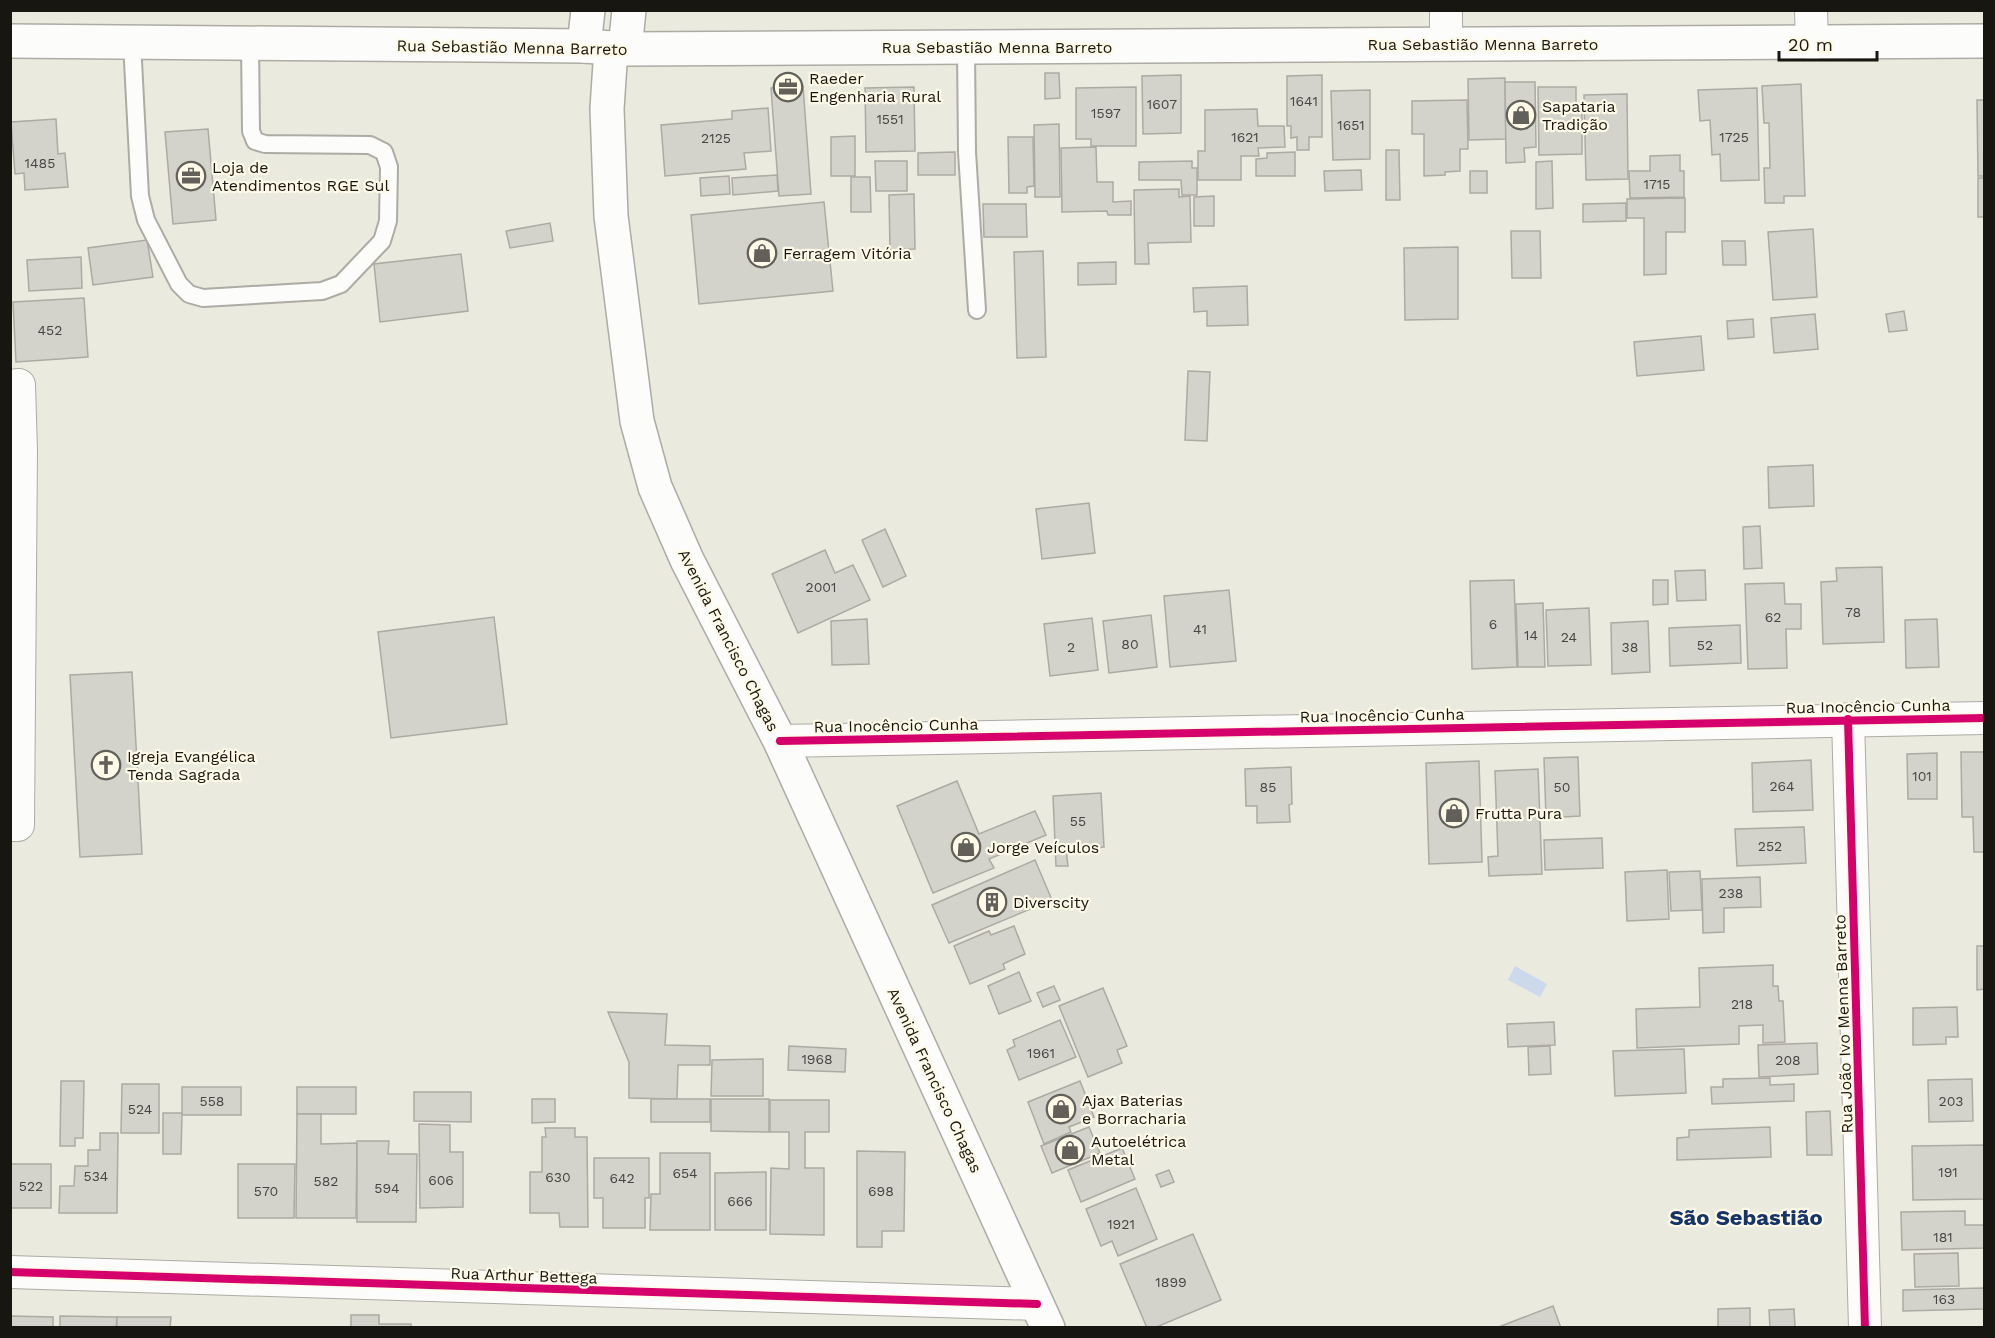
<svg xmlns="http://www.w3.org/2000/svg" width="1995" height="1338" viewBox="0 0 1995 1338" font-family="'Work Sans',sans-serif">
<style>
.water{fill:#ccd8ec}
.building{fill:#d4d3cb;stroke:#acaaa2;stroke-width:1.5}
.lines{fill:none;stroke-linecap:round;stroke-linejoin:round}
.lane-casing{stroke:#adaba4;stroke-width:20}
.street-casing{stroke:#adaba4;stroke-width:34}
.secondary-casing{stroke:#adaba4;stroke-width:36}
.lane{stroke:#fcfcfa;stroke-width:16}
.street{stroke:#fcfcfa;stroke-width:32}
.secondary{stroke:#fcfcfa;stroke-width:33}
.cycleway-casing{stroke:#fefae7;stroke-width:11}
.cycleway{stroke:#d6006c;stroke-width:8}
.labels{text-anchor:middle;stroke-width:4.5;stroke-linejoin:round;paint-order:stroke}
.number-label{font-size:14px;fill:#47453f}
.street-label{font-size:16px;fill:#181610;stroke:#fefae7}
.poi-label{font-size:16px;fill:#181610;stroke:#fefae7;text-anchor:start}
.district-label{font-size:22px;font-weight:bold;fill:#153469;stroke:#fefae7}
</style>
<rect width="100%" height="100%" fill="#ebeadf"/>
<polygon class="water" points="1515,966 1547,984 1540,997 1508,980"/>
<g class="building">
<polygon points="1045,73 1059,73 1060,98 1045,99"/>
<polygon points="1181,75 1181,133 1143,134 1142,76"/>
<polygon points="1322,75 1322,137 1309,137 1309,150 1297,150 1297,137 1291,138 1291,126 1287,126 1287,76"/>
<polygon points="1505,78 1506,139 1469,140 1468,79"/>
<polygon points="1505,82 1535,82 1536,147 1524,148 1525,162 1506,163"/>
<polygon points="1801,84 1805,196 1784,196 1784,203 1765,203 1764,168 1770,168 1769,123 1764,123 1762,86"/>
<polygon points="803,86 811,194 779,196 771,88"/>
<polygon points="914,87 915,151 866,152 865,88"/>
<polygon points="1136,87 1136,146 1091,146 1091,139 1076,139 1076,88"/>
<polygon points="1538,87 1576,87 1576,113 1582,112 1582,154 1539,155"/>
<polygon points="1757,88 1759,180 1721,181 1720,154 1712,155 1710,120 1700,121 1698,90"/>
<polygon points="1370,90 1370,159 1333,160 1331,91"/>
<polygon points="1627,94 1628,179 1586,180 1584,95"/>
<polygon points="1467,100 1468,149 1460,149 1460,171 1445,172 1445,175 1424,176 1424,134 1412,134 1412,101"/>
<polygon points="1977,100 1984,100 1984,176 1978,176"/>
<polygon points="768,108 771,151 744,153 746,169 665,176 661,125 732,119 732,111"/>
<polygon points="1257,109 1258,126 1284,126 1285,147 1258,148 1259,156 1241,156 1241,180 1198,180 1198,151 1205,151 1205,110"/>
<polygon points="56,119 58,154 65,153 68,187 25,190 24,173 15,174 11,122"/>
<polygon points="1059,124 1060,197 1035,197 1034,125"/>
<polygon points="208,129 216,220 173,224 165,132"/>
<polygon points="855,136 855,176 831,176 831,137"/>
<polygon points="1008,137 1033,137 1034,186 1027,187 1027,193 1009,193"/>
<polygon points="1096,147 1097,182 1113,182 1113,202 1131,201 1131,215 1108,215 1107,211 1062,212 1061,148"/>
<polygon points="1386,150 1399,150 1400,200 1386,200"/>
<polygon points="955,152 955,175 918,175 918,153"/>
<polygon points="1295,152 1295,176 1256,176 1256,159 1267,158 1267,153"/>
<polygon points="1680,155 1680,171 1684,171 1684,197 1630,198 1629,171 1650,171 1650,156"/>
<polygon points="875,161 907,161 907,191 876,191"/>
<polygon points="1192,161 1192,168 1197,168 1197,195 1182,195 1181,180 1139,180 1139,162"/>
<polygon points="1552,161 1553,208 1536,209 1536,162"/>
<polygon points="1361,170 1362,190 1325,191 1324,171"/>
<rect x="1470" y="171" width="17" height="22"/>
<polygon points="777,175 778,191 733,195 732,178"/>
<polygon points="729,176 730,194 701,196 700,178"/>
<polygon points="851,177 870,177 871,212 851,212"/>
<rect x="1978" y="178" width="6" height="39"/>
<polygon points="1179,189 1179,197 1190,196 1191,242 1148,243 1149,264 1135,264 1134,190"/>
<polygon points="914,194 915,249 890,250 889,195"/>
<polygon points="1214,196 1214,226 1194,226 1194,197"/>
<polygon points="1685,198 1685,232 1666,232 1666,274 1644,275 1644,218 1627,218 1627,199"/>
<polygon points="824,202 833,291 699,304 691,215"/>
<polygon points="1626,203 1626,221 1583,222 1583,204"/>
<polygon points="983,204 1026,204 1027,237 984,237"/>
<polygon points="550,223 553,241 510,248 506,231"/>
<polygon points="1813,229 1817,297 1773,300 1768,232"/>
<polygon points="1511,231 1540,231 1541,278 1512,278"/>
<polygon points="147,240 153,277 93,285 88,248"/>
<polygon points="1722,241 1745,241 1746,265 1723,265"/>
<polygon points="1458,247 1458,319 1405,320 1404,248"/>
<polygon points="1043,251 1046,357 1017,358 1014,252"/>
<polygon points="461,254 468,311 380,322 374,264"/>
<polygon points="81,257 82,288 29,291 27,260"/>
<polygon points="1116,262 1116,284 1078,285 1078,263"/>
<polygon points="1247,286 1248,325 1207,326 1207,311 1194,312 1193,288"/>
<polygon points="84,298 88,357 16,362 13,302"/>
<polygon points="1904,311 1907,330 1889,332 1886,314"/>
<polygon points="1815,314 1818,349 1774,353 1771,318"/>
<polygon points="1753,319 1754,337 1728,339 1727,321"/>
<polygon points="1701,336 1704,370 1637,376 1634,342"/>
<polygon points="1188,371 1210,372 1207,441 1185,440"/>
<polygon points="1813,465 1814,506 1769,508 1768,467"/>
<polygon points="1089,503 1095,553 1042,559 1036,509"/>
<polygon points="1760,526 1762,568 1744,569 1743,527"/>
<polygon points="885,529 906,576 883,587 862,540"/>
<polygon points="825,550 835,573 853,565 870,600 798,633 772,574"/>
<polygon points="1882,567 1884,642 1823,644 1821,582 1837,581 1836,568"/>
<polygon points="1705,570 1706,600 1677,601 1675,571"/>
<polygon points="1514,580 1517,667 1472,669 1470,581"/>
<polygon points="1653,580 1668,580 1668,604 1653,605"/>
<polygon points="1784,583 1785,604 1801,604 1801,629 1786,629 1787,668 1748,669 1745,584"/>
<polygon points="1229,590 1236,661 1170,667 1164,596"/>
<polygon points="1543,603 1545,667 1518,667 1516,604"/>
<polygon points="1589,608 1591,665 1548,666 1546,610"/>
<polygon points="1151,615 1157,667 1109,673 1103,621"/>
<polygon points="494,617 507,724 391,738 378,632"/>
<polygon points="1092,618 1098,670 1050,676 1044,624"/>
<polygon points="867,619 869,664 832,665 831,621"/>
<polygon points="1937,619 1939,667 1906,668 1905,620"/>
<polygon points="1648,621 1650,672 1612,674 1611,623"/>
<polygon points="1740,625 1741,663 1670,666 1669,628"/>
<polygon points="132,672 142,854 80,857 70,675"/>
<polygon points="1961,752 1984,752 1984,852 1974,852 1973,817 1962,817"/>
<polygon points="1937,753 1937,799 1908,799 1907,754"/>
<polygon points="1578,757 1580,816 1546,818 1544,758"/>
<polygon points="1811,760 1813,810 1753,812 1752,763"/>
<polygon points="1479,761 1482,862 1429,864 1426,763"/>
<polygon points="1291,767 1292,804 1289,805 1290,822 1257,823 1257,806 1246,806 1245,769"/>
<polygon points="1538,769 1542,874 1489,876 1488,857 1498,856 1495,771"/>
<polygon points="957,781 979,834 1035,811 1046,835 989,859 994,868 933,893 897,806"/>
<polygon points="1101,793 1104,847 1066,849 1068,866 1056,866 1053,796"/>
<polygon points="1804,827 1806,863 1737,866 1735,829"/>
<polygon points="1602,838 1603,868 1545,870 1544,840"/>
<polygon points="1035,860 1052,900 949,943 932,905"/>
<polygon points="1667,870 1669,919 1627,921 1625,872"/>
<polygon points="1700,871 1702,910 1671,911 1669,872"/>
<polygon points="1760,877 1761,907 1724,908 1724,932 1703,933 1702,879"/>
<polygon points="1014,926 1025,954 1003,964 1005,969 970,984 954,946 989,931 991,935"/>
<polygon points="1977,946 1984,946 1984,989 1977,990"/>
<polygon points="1773,965 1773,986 1778,986 1779,1001 1783,1001 1785,1042 1763,1043 1763,1025 1739,1026 1739,1044 1637,1048 1636,1009 1700,1007 1699,968"/>
<polygon points="1019,972 1031,1001 999,1014 988,986"/>
<polygon points="1054,986 1060,1000 1043,1007 1037,993"/>
<polygon points="1103,988 1127,1046 1117,1050 1122,1063 1088,1077 1059,1006"/>
<polygon points="1957,1007 1958,1037 1946,1037 1946,1044 1913,1045 1913,1008"/>
<polygon points="608,1012 667,1014 665,1045 710,1046 710,1065 678,1065 677,1099 629,1098 629,1062"/>
<polygon points="1060,1020 1076,1057 1019,1080 1007,1050 1015,1046 1013,1040"/>
<polygon points="1554,1022 1555,1045 1508,1047 1507,1024"/>
<polygon points="1817,1043 1818,1074 1759,1077 1758,1045"/>
<polygon points="789,1046 846,1049 845,1072 788,1070"/>
<polygon points="1550,1046 1551,1074 1529,1075 1528,1047"/>
<polygon points="1684,1049 1686,1093 1615,1096 1613,1051"/>
<polygon points="763,1059 763,1096 711,1096 712,1060"/>
<polygon points="1770,1078 1770,1085 1794,1084 1794,1101 1712,1104 1711,1087 1723,1087 1723,1079"/>
<polygon points="1972,1079 1973,1121 1929,1122 1928,1080"/>
<polygon points="61,1081 84,1081 83,1138 75,1138 75,1146 60,1146"/>
<polygon points="1080,1081 1094,1117 1069,1127 1071,1132 1044,1144 1028,1102"/>
<polygon points="122,1084 159,1084 159,1133 121,1133"/>
<rect x="182" y="1087" width="59" height="28"/>
<rect x="297" y="1087" width="59" height="27"/>
<polygon points="414,1092 471,1092 471,1122 414,1121"/>
<polygon points="532,1099 555,1099 555,1122 532,1123"/>
<rect x="651" y="1099" width="59" height="23"/>
<polygon points="711,1099 769,1099 769,1132 711,1131"/>
<polygon points="770,1100 829,1100 829,1132 805,1132 805,1168 824,1168 824,1235 770,1234 771,1168 789,1169 789,1132 770,1132"/>
<polygon points="1830,1111 1832,1155 1807,1155 1806,1112"/>
<polygon points="163,1113 182,1113 181,1154 163,1154"/>
<polygon points="297,1114 321,1114 321,1144 357,1143 356,1218 296,1218"/>
<polygon points="419,1124 450,1125 450,1152 463,1152 463,1207 420,1208"/>
<polygon points="1089,1127 1100,1153 1052,1173 1041,1146"/>
<polygon points="1770,1127 1771,1157 1677,1160 1677,1138 1689,1137 1689,1130"/>
<polygon points="545,1128 575,1128 575,1137 587,1137 588,1227 560,1227 559,1213 530,1213 530,1172 542,1172 542,1137 546,1137"/>
<polygon points="100,1133 118,1133 117,1213 59,1213 60,1186 74,1186 75,1166 88,1166 88,1150 100,1150"/>
<polygon points="357,1141 389,1141 388,1154 417,1154 416,1222 357,1222"/>
<polygon points="1984,1145 1984,1199 1913,1200 1912,1146"/>
<polygon points="1122,1148 1135,1179 1081,1202 1068,1170"/>
<polygon points="857,1151 905,1152 904,1231 882,1231 882,1247 857,1247"/>
<polygon points="660,1153 710,1153 710,1230 650,1230 651,1194 660,1194"/>
<polygon points="594,1158 649,1158 649,1198 645,1198 645,1228 603,1228 603,1198 594,1198"/>
<rect x="11" y="1164" width="40" height="44"/>
<polygon points="238,1164 295,1164 294,1218 238,1218"/>
<polygon points="1169,1170 1174,1182 1161,1187 1156,1175"/>
<polygon points="766,1172 766,1230 715,1230 715,1173"/>
<polygon points="1136,1188 1157,1239 1118,1256 1112,1241 1101,1246 1086,1209"/>
<polygon points="1965,1211 1965,1225 1984,1225 1984,1248 1902,1250 1901,1212"/>
<polygon points="1193,1234 1221,1300 1154,1328 1147,1328 1120,1264"/>
<polygon points="1958,1253 1959,1286 1915,1287 1914,1254"/>
<polygon points="1984,1288 1984,1309 1903,1311 1903,1290"/>
<polygon points="1553,1306 1561,1328 1496,1328"/>
<polygon points="1750,1308 1750,1328 1718,1328 1718,1309"/>
<polygon points="1794,1309 1795,1328 1770,1328 1769,1310"/>
<polygon points="351,1315 379,1315 379,1324 411,1324 411,1328 351,1328"/>
<polygon points="10,1316 53,1317 53,1328 10,1328"/>
<polygon points="60,1316 117,1317 116,1328 60,1328"/>
<polygon points="117,1317 171,1317 170,1328 117,1328"/>
</g>
<g class="lines">
<g class="lane-casing">
<g id="lane">
<polyline points="132,42 140,196 146,220 179,284 189,294 203,298 322,291 341,284 382,241 388,221 389,167 384,152 370,145 265,144 255,141 251,131 250,44"/>
<polyline points="966,48 967,152 977,310"/>
</g>
</g>
<g class="street-casing">
<g id="street">
<polyline points="1811,10 1812,44"/>
<polyline points="1446,44 1446,10"/>
<polyline points="10,386 19,385 21,451 18,825 10,825"/>
<polyline points="1848,719 1865,1328"/>
<polyline points="780,741 1984,718"/>
<polyline points="10,1272 1037,1304"/>
</g>
</g>
<g class="secondary-casing">
<g id="secondary">
<polyline points="10,41 584,46 625,49 1984,41"/>
<polyline points="584,46 588,10"/>
<polyline points="611,48 607,109 611,216 637,421 655,487 687,560 780,741 1048,1328"/>
<polyline points="625,49 629,10"/>
</g>
</g>
<use href="#lane" class="lane"/>
<use href="#street" class="street"/>
<use href="#secondary" class="secondary"/>
<g class="cycleway-casing">
<g id="cycleway">
<polyline points="1848,719 1865,1328"/>
<polyline points="780,741 1984,718"/>
<polyline points="10,1272 1037,1304"/>
</g>
</g>
<use href="#cycleway" class="cycleway"/>
</g>
<defs>
<g id="office-ring" transform="scale(1.5)"><circle r="9.5" fill="#fefae7" stroke="#626058" stroke-width="1.5"/><path d="M-6-3h4V-5.5h4V-3h4V5H-6ZM-1-4.5V-3h2v-1.5ZM-6 0V1H6V0Z" fill="#626058"/></g>
<g id="shop-ring" transform="scale(1.5)"><circle r="9.5" fill="#fefae7" stroke="#626058" stroke-width="1.5"/><path d="M-5-2.5h2.3a2.7 3.5 0 0 1 5.4 0H5L5.5 6h-11ZM-1.5-2.5h3a1.5 2.3 0 0 0-3 0Z" fill="#626058"/></g>
<g id="church-ring" transform="scale(1.5)"><circle r="9.5" fill="#fefae7" stroke="#626058" stroke-width="1.5"/><path d="M-1.2-6h2.4v3.5h3.3v2.4h-3.3V6h-2.4V-.1h-3.3v-2.4h3.3Z" fill="#626058"/></g>
<g id="building-ring" transform="scale(1.5)"><circle r="9.5" fill="#fefae7" stroke="#626058" stroke-width="1.5"/><path d="M-4-6H4V6H1V3H-1V6H-4ZM-2.5-4.3h1.7v1.8h-1.7ZM.8-4.3h1.7v1.8H.8ZM-2.5-1h1.7V.8h-1.7ZM.8-1h1.7V.8H.8Z" fill="#626058"/></g>
</defs>
<g fill-rule="evenodd">
<use href="#office-ring" x="788" y="87"/>
<use href="#shop-ring" x="1521" y="115"/>
<use href="#office-ring" x="191" y="176"/>
<use href="#shop-ring" x="762" y="253"/>
<use href="#church-ring" x="106" y="765"/>
<use href="#shop-ring" x="1454" y="813"/>
<use href="#shop-ring" x="966" y="847"/>
<use href="#building-ring" x="992" y="902"/>
<use href="#shop-ring" x="1061" y="1109"/>
<use href="#shop-ring" x="1070" y="1150"/>
</g>
<g class="labels">
<g class="number-label">
<text x="1304" y="106">1641</text>
<text x="1162" y="109">1607</text>
<text x="1106" y="118">1597</text>
<text x="890" y="124">1551</text>
<text x="1351" y="130">1651</text>
<text x="1245" y="142">1621</text>
<text x="1734" y="142">1725</text>
<text x="716" y="143">2125</text>
<text x="40" y="168">1485</text>
<text x="1657" y="189">1715</text>
<text x="50" y="335">452</text>
<text x="821" y="592">2001</text>
<text x="1853" y="617">78</text>
<text x="1773" y="622">62</text>
<text x="1493" y="629">6</text>
<text x="1200" y="634">41</text>
<text x="1531" y="640">14</text>
<text x="1569" y="642">24</text>
<text x="1130" y="649">80</text>
<text x="1705" y="650">52</text>
<text x="1071" y="652">2</text>
<text x="1630" y="652">38</text>
<text x="1922" y="781">101</text>
<text x="1782" y="791">264</text>
<text x="1268" y="792">85</text>
<text x="1562" y="792">50</text>
<text x="1078" y="826">55</text>
<text x="1770" y="851">252</text>
<text x="1731" y="898">238</text>
<text x="1742" y="1009">218</text>
<text x="1041" y="1058">1961</text>
<text x="817" y="1064">1968</text>
<text x="1788" y="1065">208</text>
<text x="212" y="1106">558</text>
<text x="1951" y="1106">203</text>
<text x="140" y="1114">524</text>
<text x="1948" y="1177">191</text>
<text x="685" y="1178">654</text>
<text x="96" y="1181">534</text>
<text x="558" y="1182">630</text>
<text x="622" y="1183">642</text>
<text x="441" y="1185">606</text>
<text x="326" y="1186">582</text>
<text x="31" y="1191">522</text>
<text x="387" y="1193">594</text>
<text x="266" y="1196">570</text>
<text x="881" y="1196">698</text>
<text x="740" y="1206">666</text>
<text x="1121" y="1229">1921</text>
<text x="1943" y="1242">181</text>
<text x="1171" y="1287">1899</text>
<text x="1944" y="1304">163</text>
</g>
<g class="street-label">
<text x="1483" y="50">Rua Sebastião Menna Barreto</text>
<text transform="translate(512 47) rotate(1)" y="6">Rua Sebastião Menna Barreto</text>
<text x="997" y="53">Rua Sebastião Menna Barreto</text>
<text transform="translate(729 640) rotate(63)" y="6">Avenida Francisco Chagas</text>
<text transform="translate(1868 706) rotate(-1)" y="6">Rua Inocêncio Cunha</text>
<text transform="translate(1382 715) rotate(-1)" y="6">Rua Inocêncio Cunha</text>
<text transform="translate(896 725) rotate(-1)" y="6">Rua Inocêncio Cunha</text>
<text transform="translate(1843 1024) rotate(-92)" y="6">Rua João Ivo Menna Barreto</text>
<text transform="translate(935 1080) rotate(65)" y="6">Avenida Francisco Chagas</text>
<text transform="translate(524 1275) rotate(2)" y="6">Rua Arthur Bettega</text>
</g>
<g class="poi-label">
<text x="809" y="84">Raeder<tspan x="809" dy="18">Engenharia Rural</tspan></text>
<text x="1542" y="112">Sapataria<tspan x="1542" dy="18">Tradição</tspan></text>
<text x="212" y="173">Loja de<tspan x="212" dy="18">Atendimentos RGE Sul</tspan></text>
<text x="783" y="259">Ferragem Vitória</text>
<text x="127" y="762">Igreja Evangélica<tspan x="127" dy="18">Tenda Sagrada</tspan></text>
<text x="1475" y="819">Frutta Pura</text>
<text x="987" y="853">Jorge Veículos</text>
<text x="1013" y="908">Diverscity</text>
<text x="1082" y="1106">Ajax Baterias<tspan x="1082" dy="18">e Borracharia</tspan></text>
<text x="1091" y="1147">Autoelétrica<tspan x="1091" dy="18">Metal</tspan></text>
</g>
<g class="district-label">
<text x="1746" y="1225">São Sebastião</text>
</g>
</g>
<rect width="1995" height="1338" fill="none" stroke="#181610" stroke-width="24"/>
<path d="M1779 51v9h98v-9" fill="none" stroke="#181610" stroke-width="3"/>
<text x="1788" y="51" font-size="18" fill="#181610" stroke="#fefae7" stroke-width="4.5" paint-order="stroke">20 m</text>
</svg>
